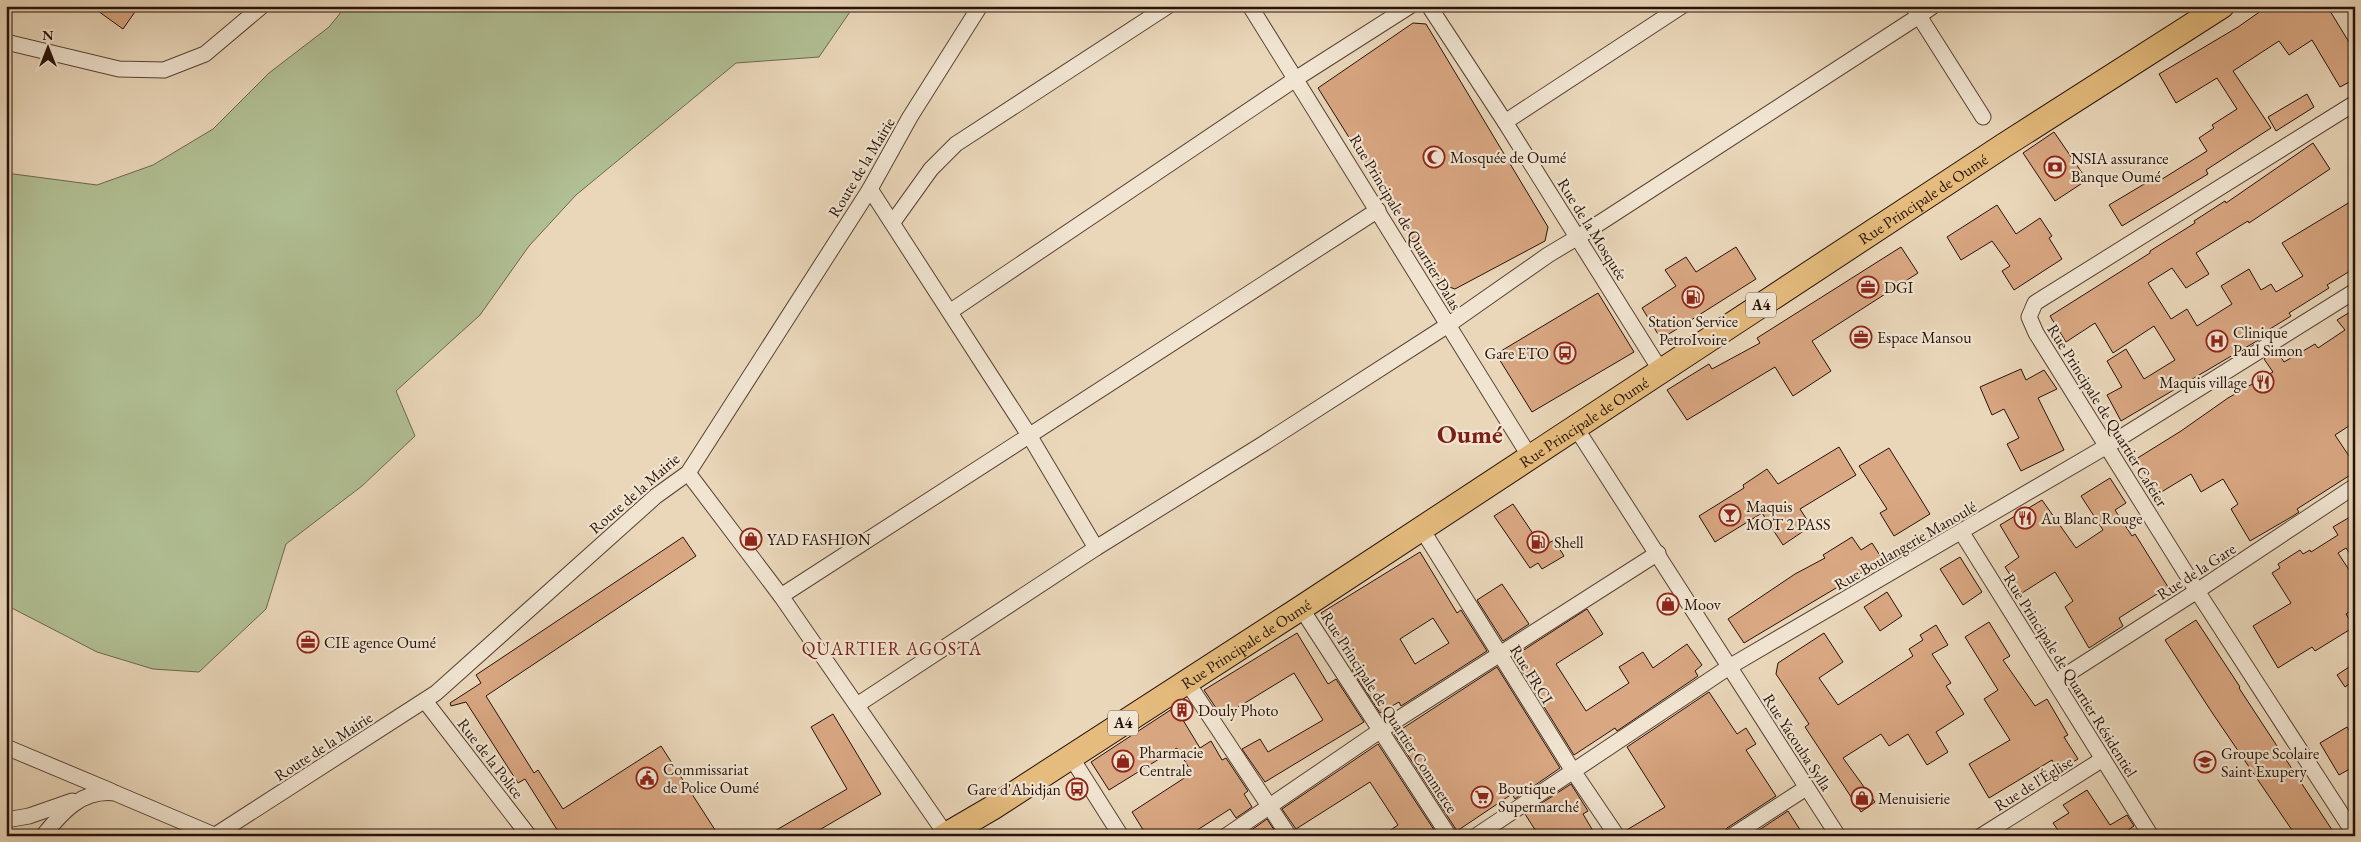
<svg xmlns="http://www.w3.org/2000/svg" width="2361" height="842" viewBox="0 0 2361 842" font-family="'EB Garamond',serif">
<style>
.green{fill:#b1bf94;stroke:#6c684e}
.building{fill:#d9a782;stroke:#271208;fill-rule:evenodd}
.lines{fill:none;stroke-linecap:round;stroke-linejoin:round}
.minor-casing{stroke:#584334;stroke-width:17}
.primary-casing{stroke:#271208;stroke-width:26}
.minor{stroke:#f1e5d2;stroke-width:15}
.primary{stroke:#e5bc7d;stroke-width:24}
.labels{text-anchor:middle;stroke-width:4.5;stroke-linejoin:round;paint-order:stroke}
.shield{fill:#f1e5d2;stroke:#645145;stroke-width:1}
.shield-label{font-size:15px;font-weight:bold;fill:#271208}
.poi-label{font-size:16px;fill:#271208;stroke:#f1e5d2;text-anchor:start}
.street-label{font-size:16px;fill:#271208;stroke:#f1e5d2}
.neighbourhood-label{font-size:18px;letter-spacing:1px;fill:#7a1f14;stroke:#f1e5d2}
.town-label{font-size:26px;font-weight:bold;fill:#7a1f14;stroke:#f1e5d2}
</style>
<rect width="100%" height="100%" fill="#ead7ba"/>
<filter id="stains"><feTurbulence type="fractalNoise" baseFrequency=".004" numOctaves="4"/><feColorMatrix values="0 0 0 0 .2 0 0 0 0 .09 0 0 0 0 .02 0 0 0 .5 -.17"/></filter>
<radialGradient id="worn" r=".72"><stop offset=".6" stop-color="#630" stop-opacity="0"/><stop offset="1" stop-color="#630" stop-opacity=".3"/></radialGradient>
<polygon class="green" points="346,6 854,6 819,57 736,63 576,195 529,246 480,315 396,391 415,436 362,486 286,544 266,609 199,672 153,669 97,652 6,605 6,173 97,185 153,165 213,129 269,73 329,27"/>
<g class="building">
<polygon points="91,6 139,6 123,29"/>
<polygon points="2268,6 2327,6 2355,52 2355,79 2340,87 2312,40 2289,55 2279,41 2233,71 2271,128 2206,170 2208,174 2122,226 2109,205 2156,177 2159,181 2207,151 2199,138 2214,128 2212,125 2237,109 2217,78 2176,103 2159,74 2238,27"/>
<polygon points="1413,23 1426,24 1548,227 1545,241 1455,289 1441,284 1318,88"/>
<polygon points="2307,94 2314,107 2276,131 2268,117"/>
<polygon points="2054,132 2087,180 2055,201 2023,153"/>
<polygon points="2313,143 2330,169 2249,223 2248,221 2196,253 2209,274 2186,288 2172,268 2148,283 2171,319 2187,309 2197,326 2232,304 2221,286 2249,269 2261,290 2271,284 2276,292 2303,276 2282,243 2355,199 2355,268 2327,285 2329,288 2289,313 2291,316 2265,332 2267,335 2121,421 2107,395 2122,387 2107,361 2126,349 2144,379 2175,360 2154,326 2113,353 2095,323 2066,342 2050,316 2150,253 2150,251 2195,223 2194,221 2225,201 2226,203"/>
<polygon points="1997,205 2016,234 2040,218 2052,236 2049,238 2062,259 2014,290 2002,271 2010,266 1992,241 1961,260 1947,237"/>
<polygon points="1736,247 1756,279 1661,339 1642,308 1676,286 1665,270 1686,257 1696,272"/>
<polygon points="1901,247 1918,273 1812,341 1831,371 1793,396 1775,367 1687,420 1667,390 1709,364 1712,369 1760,343 1757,338"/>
<polygon points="1598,293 1634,352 1532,412 1496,354"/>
<polygon points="2355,309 2355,422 2335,435 2355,465 2355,472 2297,509 2299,512 2293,516 2250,541 2231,509 2238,504 2223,479 2201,492 2191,474 2158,494 2136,459 2181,431 2228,398 2273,372 2264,359 2277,351 2284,362 2315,344 2318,348 2345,330 2337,320"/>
<polygon points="2021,369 2026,380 2044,370 2057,389 2038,398 2064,450 2021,471 2007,444 2019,438 2004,409 1992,415 1980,387"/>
<polygon points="1839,447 1856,475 1800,509 1811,526 1783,545 1762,513 1715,542 1699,516 1744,488 1743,485 1767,469 1778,484"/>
<polygon points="1889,448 1930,514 1894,536 1880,513 1887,509 1859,466"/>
<polygon points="2110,478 2126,503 2115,510 2132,536 2135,534 2168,587 2119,618 2123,626 2089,648 2065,607 2073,601 2055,572 2022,593 2005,567 2019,557 2000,525 2042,500 2076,548 2103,530 2081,496"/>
<polygon points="1513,504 1542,547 1554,540 1564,556 1542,569 1538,563 1530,568 1494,516"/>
<polygon points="2355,514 2355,561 2346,548 2338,553 2355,579 2355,608 2346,614 2354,627 2315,651 2312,647 2278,668 2253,626 2291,603 2272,573 2280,568 2278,564 2300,550 2303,554 2310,550 2311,552 2338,535 2333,527"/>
<polygon points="683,537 696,556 486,696 534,773 538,770 563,809 661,746 719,836 561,836 525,779 518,783 466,702 451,706 450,703 481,683 476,675"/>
<polygon points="1852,537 1861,550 1872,543 1883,560 1744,643 1728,619 1795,574 1825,558 1823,555"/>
<path d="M1420 552 1457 613 1461 610 1487 651 1401 706 1399 702 1380 713 1352 670 1355 668 1321 613ZM1433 618 1449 643 1415 664 1400 639Z"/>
<polygon points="1960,557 1982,592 1963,605 1940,569"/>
<polygon points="1502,584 1529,624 1503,641 1477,600"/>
<polygon points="1887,592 1902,616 1880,631 1864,607"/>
<polygon points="1587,609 1603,634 1556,664 1586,711 1629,683 1619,667 1643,652 1653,668 1687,644 1702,665 1695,671 1698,676 1617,731 1615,728 1574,755 1513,657"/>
<polygon points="2196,620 2240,687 2239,688 2336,836 2296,836 2211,711 2165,640"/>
<polygon points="1989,622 2010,656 2003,660 2035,706 2047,699 2068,735 2064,737 2078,759 2058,771 2052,760 1989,798 1969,764 2010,740 1984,699 1998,690 1965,637"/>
<polygon points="1936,625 1948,645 1932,654 1951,683 1946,686 1964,714 1936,732 1948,752 1927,765 1908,734 1889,746 1881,734 1843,758 1875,802 1861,812 1805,727 1809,724 1776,674 1778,663 1824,633 1843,662 1819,678 1838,705 1913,656 1909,649 1923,640 1920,635"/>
<polygon points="1297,633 1328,684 1336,679 1364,722 1265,782 1242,749 1260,739 1268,752 1323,720 1294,673 1222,717 1204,690"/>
<polygon points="2355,663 2355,680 2345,687 2337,675"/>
<polygon points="1497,667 1560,768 1515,799 1512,794 1457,831 1394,734"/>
<polygon points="1709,692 1737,734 1746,728 1756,744 1746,750 1776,796 1727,828 1723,836 1626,836 1625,831 1665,807 1627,747"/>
<polygon points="1175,707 1200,748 1211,741 1222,760 1226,758 1248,791 1244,794 1252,807 1236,818 1230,809 1188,836 1147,836 1132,812 1192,773 1177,748 1109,790 1091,762"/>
<polygon points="833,714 881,794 809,836 766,836 847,789 811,727"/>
<polygon points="2347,727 2355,740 2355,766 2339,775 2320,743"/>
<polygon points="1378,744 1438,836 1382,836 1398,825 1370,782 1296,829 1282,809"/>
<polygon points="1571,784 1588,811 1583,814 1596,836 1539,836 1525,814"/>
<polygon points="2087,790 2110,825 2127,815 2134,826 2119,836 2062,836 2053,823 2069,813 2063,805"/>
<polygon points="1788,811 1804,836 1750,836"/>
<polygon points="1267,819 1278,836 1243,836"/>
</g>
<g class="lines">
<g class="minor-casing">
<g id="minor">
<polyline points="1250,6 1530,457"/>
<polyline points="1429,6 1505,122 1661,371"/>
<polyline points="1933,6 1919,16 1983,117"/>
<polyline points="6,42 119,69 164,70 205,54 262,6"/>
<polyline points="2355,103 2035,303 2029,317 2036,333 2197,591 2355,835"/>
<polyline points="1505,122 1682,6"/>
<polyline points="870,189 1029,435 1096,548"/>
<polyline points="893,222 931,169 956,144 1168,6"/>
<polyline points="951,311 1297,78 1410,6"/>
<polyline points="1576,428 1838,836"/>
<polyline points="688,473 781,596 947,836"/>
<polyline points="1421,528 1573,771 1617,836"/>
<polyline points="1962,533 2151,836"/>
<polyline points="781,596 1378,210"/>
<polyline points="1301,608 1449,836"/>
<polyline points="1187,682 1289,836"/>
<polyline points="2055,682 2197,591 2355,486"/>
<polyline points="425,701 529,836"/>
<polyline points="857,705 1096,548 1263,444 1448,325 1548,255 1578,237 1919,16 1913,6"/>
<polyline points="6,747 111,791"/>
<polyline points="1071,757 1121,836"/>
<polyline points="6,820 29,816 72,801"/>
<path d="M43 836C62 812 82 789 115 793L214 835"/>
<polyline points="214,836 436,693 656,496 688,473 870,189 910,117 980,6"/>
<polyline points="1226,836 1381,730 1658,553"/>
<polyline points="1476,836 1729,667 2107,446 2355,291"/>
<polyline points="1732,836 1806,788"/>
<polyline points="1981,836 2103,759"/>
</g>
</g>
<g class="primary-casing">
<g id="primary">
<path id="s1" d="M944 836 992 808 1301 608 2003 146 2222 6"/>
</g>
</g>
<use href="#minor" class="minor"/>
<use href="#primary" class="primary"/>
</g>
<defs>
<g id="mosque-ring" transform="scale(1.125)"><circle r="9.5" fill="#f1e5d2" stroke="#8f2418" stroke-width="1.5"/><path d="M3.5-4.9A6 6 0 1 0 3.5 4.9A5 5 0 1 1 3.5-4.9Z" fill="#8f2418"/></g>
<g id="bank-ring" transform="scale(1.125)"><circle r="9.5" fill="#f1e5d2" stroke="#8f2418" stroke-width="1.5"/><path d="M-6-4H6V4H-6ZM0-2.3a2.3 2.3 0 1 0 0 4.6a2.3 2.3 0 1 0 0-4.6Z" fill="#8f2418"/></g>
<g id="office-ring" transform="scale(1.125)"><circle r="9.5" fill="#f1e5d2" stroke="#8f2418" stroke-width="1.5"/><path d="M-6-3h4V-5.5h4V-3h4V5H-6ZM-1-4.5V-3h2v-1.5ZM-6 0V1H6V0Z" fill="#8f2418"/></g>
<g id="fuel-ring" transform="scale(1.125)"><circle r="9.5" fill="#f1e5d2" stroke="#8f2418" stroke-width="1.5"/><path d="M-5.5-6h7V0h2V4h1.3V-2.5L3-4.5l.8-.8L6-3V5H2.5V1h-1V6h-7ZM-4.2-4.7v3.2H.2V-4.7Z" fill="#8f2418"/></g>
<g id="hospital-ring" transform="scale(1.125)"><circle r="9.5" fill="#f1e5d2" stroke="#8f2418" stroke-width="1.5"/><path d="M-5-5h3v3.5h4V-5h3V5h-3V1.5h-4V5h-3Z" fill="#8f2418"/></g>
<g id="bus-ring" transform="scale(1.125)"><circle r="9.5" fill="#f1e5d2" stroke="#8f2418" stroke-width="1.5"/><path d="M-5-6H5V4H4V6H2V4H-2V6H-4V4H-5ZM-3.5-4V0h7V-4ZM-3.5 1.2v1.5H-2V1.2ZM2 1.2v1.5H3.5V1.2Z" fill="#8f2418"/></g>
<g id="restaurant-ring" transform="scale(1.125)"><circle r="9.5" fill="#f1e5d2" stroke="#8f2418" stroke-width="1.5"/><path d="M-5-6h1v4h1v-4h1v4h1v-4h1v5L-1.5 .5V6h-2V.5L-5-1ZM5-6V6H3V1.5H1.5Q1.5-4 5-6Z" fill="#8f2418"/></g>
<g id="bar-ring" transform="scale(1.125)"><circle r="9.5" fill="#f1e5d2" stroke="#8f2418" stroke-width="1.5"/><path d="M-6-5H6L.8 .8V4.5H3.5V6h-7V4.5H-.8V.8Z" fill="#8f2418"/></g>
<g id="shop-ring" transform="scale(1.125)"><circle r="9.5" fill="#f1e5d2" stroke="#8f2418" stroke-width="1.5"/><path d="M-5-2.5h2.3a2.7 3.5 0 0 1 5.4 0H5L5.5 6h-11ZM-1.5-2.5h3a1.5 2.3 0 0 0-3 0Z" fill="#8f2418"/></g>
<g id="building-ring" transform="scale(1.125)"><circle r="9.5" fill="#f1e5d2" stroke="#8f2418" stroke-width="1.5"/><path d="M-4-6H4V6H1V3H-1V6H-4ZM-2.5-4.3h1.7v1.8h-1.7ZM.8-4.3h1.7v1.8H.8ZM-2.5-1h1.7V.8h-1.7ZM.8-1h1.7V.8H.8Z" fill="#8f2418"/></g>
<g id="school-ring" transform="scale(1.125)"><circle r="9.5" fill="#f1e5d2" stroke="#8f2418" stroke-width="1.5"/><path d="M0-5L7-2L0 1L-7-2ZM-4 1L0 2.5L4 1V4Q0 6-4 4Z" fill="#8f2418"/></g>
<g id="civic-ring" transform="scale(1.125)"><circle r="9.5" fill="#f1e5d2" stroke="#8f2418" stroke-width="1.5"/><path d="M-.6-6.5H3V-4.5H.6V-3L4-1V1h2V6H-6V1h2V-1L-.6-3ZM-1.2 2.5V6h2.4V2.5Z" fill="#8f2418"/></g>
<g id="supermarket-ring" transform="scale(1.125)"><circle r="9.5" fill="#f1e5d2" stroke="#8f2418" stroke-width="1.5"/><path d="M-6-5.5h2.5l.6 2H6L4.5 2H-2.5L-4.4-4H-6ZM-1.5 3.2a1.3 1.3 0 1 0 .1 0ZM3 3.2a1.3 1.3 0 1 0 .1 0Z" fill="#8f2418"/></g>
</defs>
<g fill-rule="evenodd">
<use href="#mosque-ring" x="1434" y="157"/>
<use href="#bank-ring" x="2055" y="167"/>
<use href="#office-ring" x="1868" y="287"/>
<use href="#fuel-ring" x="1693" y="297"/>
<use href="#office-ring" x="1861" y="337"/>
<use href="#hospital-ring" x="2217" y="341"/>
<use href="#bus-ring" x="1565" y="353"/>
<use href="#restaurant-ring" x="2263" y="382"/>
<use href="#bar-ring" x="1730" y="515"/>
<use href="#restaurant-ring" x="2025" y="518"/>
<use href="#shop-ring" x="751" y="539"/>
<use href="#fuel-ring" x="1538" y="542"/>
<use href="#shop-ring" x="1668" y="604"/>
<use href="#office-ring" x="308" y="642"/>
<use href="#building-ring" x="1182" y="710"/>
<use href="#shop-ring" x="1123" y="761"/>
<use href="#school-ring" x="2205" y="762"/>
<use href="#civic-ring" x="647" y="778"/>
<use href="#bus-ring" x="1077" y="789"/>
<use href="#supermarket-ring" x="1482" y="797"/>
<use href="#shop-ring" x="1862" y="798"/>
</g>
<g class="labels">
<g class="shield">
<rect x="1746" y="292.5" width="30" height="25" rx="4"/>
<rect x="1108" y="710.5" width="30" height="25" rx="4"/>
</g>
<g class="shield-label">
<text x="1761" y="310">A4</text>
<text x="1123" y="728">A4</text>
</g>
<g class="poi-label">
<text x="1450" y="163">Mosquée de Oumé</text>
<text x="2071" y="164">NSIA assurance<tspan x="2071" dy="18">Banque Oumé</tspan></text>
<text x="1884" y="293">DGI</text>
<text x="1693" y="327" text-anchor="middle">Station Service<tspan x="1693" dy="18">PetroIvoire</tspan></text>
<text x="2233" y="338">Clinique<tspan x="2233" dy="18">Paul Simon</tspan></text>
<text x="1877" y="343">Espace Mansou</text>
<text x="1549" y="359" text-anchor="end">Gare ETO</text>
<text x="2247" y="388" text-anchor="end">Maquis village</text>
<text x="1746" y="512">Maquis<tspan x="1746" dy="18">MOT 2 PASS</tspan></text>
<text x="2041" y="524">Au Blanc Rouge</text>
<text x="767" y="545">YAD FASHION</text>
<text x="1554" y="548">Shell</text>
<text x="1684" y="610">Moov</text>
<text x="324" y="648">CIE agence Oumé</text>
<text x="1198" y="716">Douly Photo</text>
<text x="1139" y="758">Pharmacie<tspan x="1139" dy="18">Centrale</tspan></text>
<text x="2221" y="759">Groupe Scolaire<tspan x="2221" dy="18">Saint Exupery</tspan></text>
<text x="663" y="775">Commissariat<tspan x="663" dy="18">de Police Oumé</tspan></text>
<text x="1498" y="794">Boutique<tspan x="1498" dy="18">Supermarché</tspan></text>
<text x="1061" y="795" text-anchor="end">Gare d'Abidjan</text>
<text x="1878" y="804">Menuisierie</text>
</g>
<g class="street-label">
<text transform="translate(861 167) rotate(-59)" y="6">Route de la Mairie</text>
<text dy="6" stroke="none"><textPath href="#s1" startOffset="1168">Rue Principale de Oumé</textPath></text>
<text transform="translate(1406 222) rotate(59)" y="6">Rue Principale de Quartier Dalas</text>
<text transform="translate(1593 229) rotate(58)" y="6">Rue de la Mosquée</text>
<text transform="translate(2108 415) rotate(58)" y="6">Rue Principale de Quartier Cafeier</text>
<text dy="6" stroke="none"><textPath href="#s1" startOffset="762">Rue Principale de Oumé</textPath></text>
<text transform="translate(634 493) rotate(-41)" y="6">Route de la Mairie</text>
<text transform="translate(1905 545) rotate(-30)" y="6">Rue Boulangerie Manoulé</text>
<text transform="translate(2196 571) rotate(-33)" y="6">Rue de la Gare</text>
<text dy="6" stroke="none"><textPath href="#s1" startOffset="358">Rue Principale de Oumé</textPath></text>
<text transform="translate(1532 674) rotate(58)" y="6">Rue FRCI</text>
<text transform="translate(2071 675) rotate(58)" y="6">Rue Principale de Quartier Résidentiel</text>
<text transform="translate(1390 712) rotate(57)" y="6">Rue Principale de Quartier Commerce</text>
<text transform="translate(1798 742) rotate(57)" y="6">Rue Yacouba Sylla</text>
<text transform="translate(323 746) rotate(-33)" y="6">Route de la Mairie</text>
<text transform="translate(491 758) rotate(52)" y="6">Rue de la Police</text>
<text transform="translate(2033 783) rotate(-32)" y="6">Rue de l'Église</text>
</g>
<g class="neighbourhood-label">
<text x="892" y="655">QUARTIER AGOSTA</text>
</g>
<g class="town-label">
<text x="1470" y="443">Oumé</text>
</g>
</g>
<rect width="2361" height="842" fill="none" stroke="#ead7ba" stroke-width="25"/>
<rect x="8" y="8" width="2346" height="827" fill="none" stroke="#271208" stroke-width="2.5"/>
<rect x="12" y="12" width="2336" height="817" fill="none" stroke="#271208"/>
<g transform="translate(48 48)" stroke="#f1e5d2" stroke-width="4" paint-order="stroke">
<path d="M0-4L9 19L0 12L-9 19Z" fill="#271208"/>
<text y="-8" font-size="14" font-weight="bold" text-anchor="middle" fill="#271208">N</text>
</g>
<rect width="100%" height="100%" filter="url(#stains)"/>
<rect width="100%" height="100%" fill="url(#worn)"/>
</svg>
